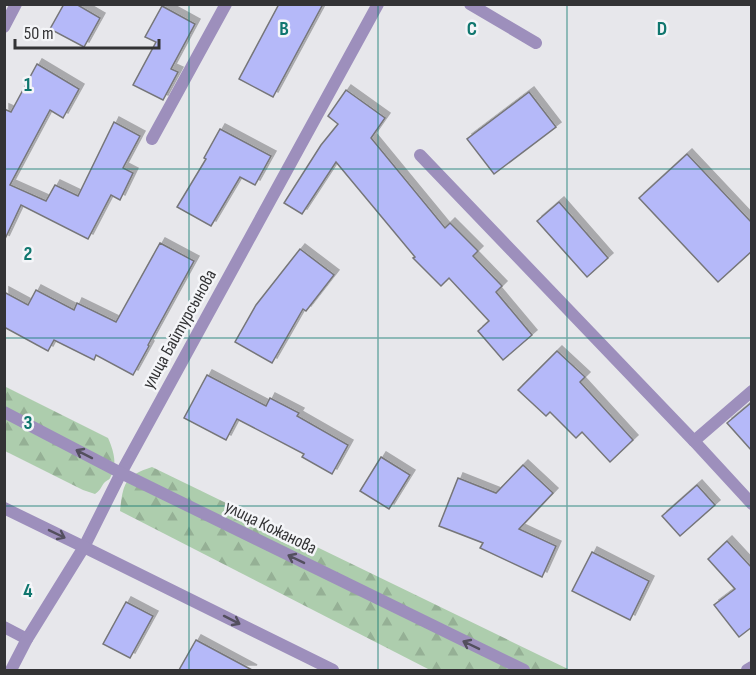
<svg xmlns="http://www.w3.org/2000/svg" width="756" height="675" viewBox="0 0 756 675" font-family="'Sofia Sans Condensed',sans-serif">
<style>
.forest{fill:url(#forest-firs)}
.building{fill:#b5b9f9;stroke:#767679;stroke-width:1.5;filter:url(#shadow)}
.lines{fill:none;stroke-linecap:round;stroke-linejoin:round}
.minor{stroke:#9d8fbc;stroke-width:12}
.tertiary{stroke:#9d8fbc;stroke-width:12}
.oneway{stroke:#534f5e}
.grid{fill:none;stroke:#0f766e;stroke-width:1.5;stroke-opacity:0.55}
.labels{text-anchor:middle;stroke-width:5;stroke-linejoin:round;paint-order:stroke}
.street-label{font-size:18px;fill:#333335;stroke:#f4f5f8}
.grid-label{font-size:20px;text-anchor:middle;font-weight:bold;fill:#0f766e;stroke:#f4f5f8;stroke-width:5;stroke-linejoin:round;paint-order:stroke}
</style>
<defs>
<pattern id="forest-firs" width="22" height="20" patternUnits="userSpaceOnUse" patternTransform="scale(1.5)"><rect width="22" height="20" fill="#adcdad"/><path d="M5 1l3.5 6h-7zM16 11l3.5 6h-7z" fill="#95b095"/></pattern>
<filter id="shadow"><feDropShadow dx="5" dy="-5" stdDeviation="0" flood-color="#0004"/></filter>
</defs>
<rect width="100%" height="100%" fill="#e7e7eb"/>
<g class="forest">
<path d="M4 386 108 438C113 449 118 464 111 476 109 481 108 479 104 483 101 487 100 491 95 494L83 490 5 451Z"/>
<path d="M152 467 570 670H430L120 511C123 484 124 476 152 467Z"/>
</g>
<g class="building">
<polygon points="64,4 76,4 100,18 84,47 50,29"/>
<polygon points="279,4 323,4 273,97 239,79"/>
<polygon points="162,6 195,24 171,69 178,72 163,100 133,85 156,42 145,37"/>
<polygon points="37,64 79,89 63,118 50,110 10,185 46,201 55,185 78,196 114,122 140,136 123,168 133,173 120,200 111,195 88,239 21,205 4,241 4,109 11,112"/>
<polygon points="346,90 385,118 371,138 445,228 450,223 478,251 473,256 502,286 496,292 532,335 503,360 478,331 489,321 449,278 441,286 413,258 415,257 336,162 302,214 284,203 321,145 338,124 328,116"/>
<polygon points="529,92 556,127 494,174 467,139"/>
<polygon points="220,129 271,156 255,185 240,177 211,226 177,207 206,159 204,158"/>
<polygon points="687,154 752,223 752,251 718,282 639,198"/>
<polygon points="559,202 608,258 587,277 537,221"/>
<polygon points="160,243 194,261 148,345 149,346 133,375 96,355 94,360 54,340 48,351 4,327 4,292 28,305 36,290 74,310 77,303 116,322"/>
<polygon points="300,249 334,275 306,311 303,309 272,363 235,342 256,305"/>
<polygon points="557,351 585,377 580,382 633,440 610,462 582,432 576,438 550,412 546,416 518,390"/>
<polygon points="207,375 266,406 270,398 299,413 297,416 348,445 332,474 302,457 304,454 237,419 226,440 184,418"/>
<polygon points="752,402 752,451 727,423"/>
<polygon points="381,457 410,475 389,509 360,491"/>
<polygon points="523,465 553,493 519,529 556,546 542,577 480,548 483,543 439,526 458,478 496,493"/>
<polygon points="697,485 715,505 680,536 662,516"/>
<polygon points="727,541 752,568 752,627 739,637 714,605 735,589 708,559"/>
<polygon points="592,552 649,581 630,620 572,591"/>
<polygon points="126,602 153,616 130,658 103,644"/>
<polygon points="196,640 252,670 179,670"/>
</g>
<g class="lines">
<g class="minor">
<polyline points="470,4 536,43"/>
<polyline points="4,27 16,4"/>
<polyline points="152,139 226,4"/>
<polyline points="420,155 694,441"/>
<polyline points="752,391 694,441 752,504"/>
<polyline points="4,627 27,639"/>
<polyline points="11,670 27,639 84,547 121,473 378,4"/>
<polyline points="747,670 752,667"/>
</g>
<g class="tertiary">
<polyline points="4,412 121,473 524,670"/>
<polyline points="4,508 84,547 333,670"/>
</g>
</g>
<defs><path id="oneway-shaft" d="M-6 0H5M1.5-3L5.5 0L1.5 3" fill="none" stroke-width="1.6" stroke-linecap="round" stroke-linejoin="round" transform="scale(1.5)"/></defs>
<g class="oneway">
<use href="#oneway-shaft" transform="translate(84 454) rotate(-153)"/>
<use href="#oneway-shaft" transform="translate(57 534) rotate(26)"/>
<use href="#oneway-shaft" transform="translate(296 559) rotate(-154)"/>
<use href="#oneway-shaft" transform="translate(232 620) rotate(27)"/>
<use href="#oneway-shaft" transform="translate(471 645) rotate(-154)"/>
</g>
<path class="grid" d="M189 4V670M378 4V670M567 4V670M4 169H752M4 338H752M4 506H752"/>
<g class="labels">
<g class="street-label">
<text transform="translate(179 329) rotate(-61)" y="6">улица Байтурсынова</text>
<text transform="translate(271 527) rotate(26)" y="6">улица Кожанова</text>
</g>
</g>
<g class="grid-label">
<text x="284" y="35">B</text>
<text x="472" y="35">C</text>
<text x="662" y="35">D</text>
<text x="28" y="91">1</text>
<text x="28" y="260">2</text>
<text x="28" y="429">3</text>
<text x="28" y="597">4</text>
</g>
<rect width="756" height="675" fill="none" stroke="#333335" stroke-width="12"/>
<path d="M15 39v9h144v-9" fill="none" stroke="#333335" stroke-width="3"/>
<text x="24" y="39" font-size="18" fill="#333335" stroke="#f4f5f8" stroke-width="4.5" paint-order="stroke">50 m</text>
</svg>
